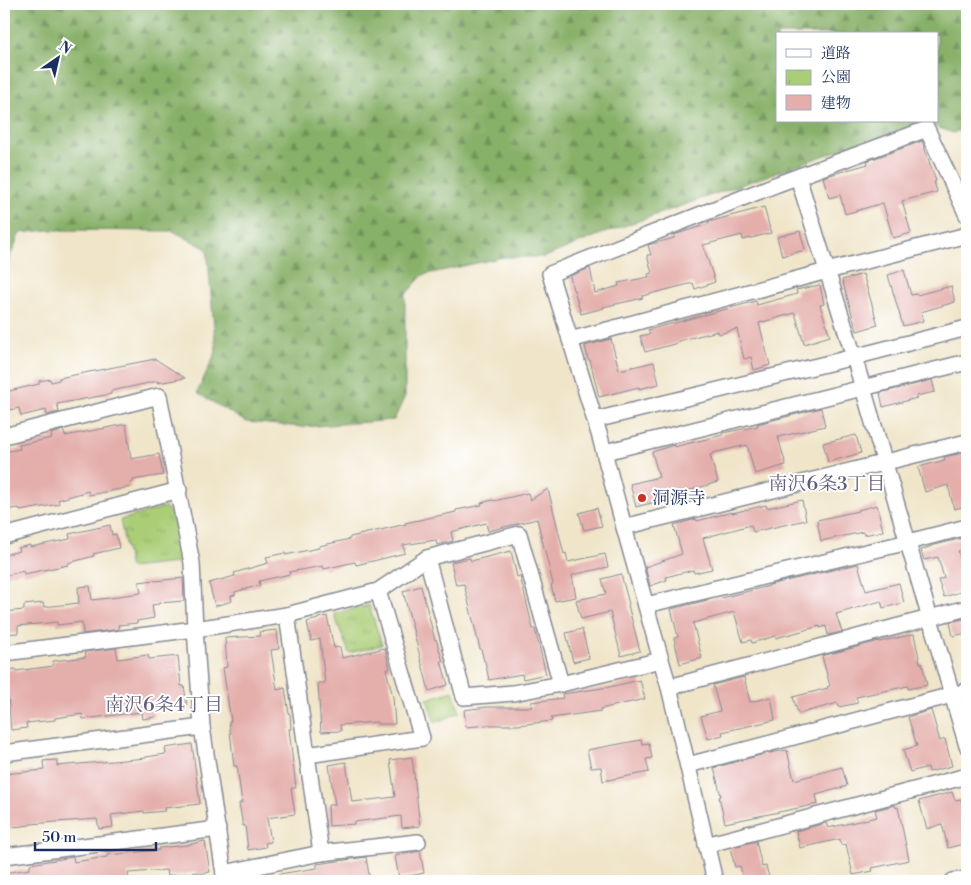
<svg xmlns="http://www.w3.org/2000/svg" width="971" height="885" viewBox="0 0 971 885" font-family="'Libre Bodoni','Noto Serif JP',serif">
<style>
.forest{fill:url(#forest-firs);stroke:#517062;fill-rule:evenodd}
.park{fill:url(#park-tufts);stroke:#627e6a}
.building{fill:#e4aeab}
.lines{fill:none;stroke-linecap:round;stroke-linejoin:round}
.street-casing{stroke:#868a94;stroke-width:18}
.street{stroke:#fff;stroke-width:15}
.poi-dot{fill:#c8321e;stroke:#fff;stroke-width:2}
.labels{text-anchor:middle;stroke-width:4;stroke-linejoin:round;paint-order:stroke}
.poi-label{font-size:18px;fill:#1b2f5e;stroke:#fff;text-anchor:start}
.neighbourhood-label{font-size:19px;fill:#615b79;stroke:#fff}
</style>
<defs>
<pattern id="forest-firs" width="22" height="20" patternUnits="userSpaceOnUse" patternTransform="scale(1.25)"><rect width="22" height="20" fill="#87b067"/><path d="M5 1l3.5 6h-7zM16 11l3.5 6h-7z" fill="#6e9058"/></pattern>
<pattern id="park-tufts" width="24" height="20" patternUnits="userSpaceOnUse" patternTransform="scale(1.25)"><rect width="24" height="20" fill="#aacd76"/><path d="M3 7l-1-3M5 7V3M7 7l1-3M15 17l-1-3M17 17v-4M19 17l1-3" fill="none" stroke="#92b068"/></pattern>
</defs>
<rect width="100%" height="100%" fill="#fff"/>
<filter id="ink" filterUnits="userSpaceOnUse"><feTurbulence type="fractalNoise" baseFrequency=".02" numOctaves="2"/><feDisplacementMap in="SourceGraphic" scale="10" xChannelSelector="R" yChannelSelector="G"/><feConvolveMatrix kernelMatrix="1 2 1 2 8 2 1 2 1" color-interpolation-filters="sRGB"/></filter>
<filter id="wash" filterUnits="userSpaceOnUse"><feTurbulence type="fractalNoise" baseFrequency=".0096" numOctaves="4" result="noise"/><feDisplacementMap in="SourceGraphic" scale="20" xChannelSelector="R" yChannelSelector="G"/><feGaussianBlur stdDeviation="1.12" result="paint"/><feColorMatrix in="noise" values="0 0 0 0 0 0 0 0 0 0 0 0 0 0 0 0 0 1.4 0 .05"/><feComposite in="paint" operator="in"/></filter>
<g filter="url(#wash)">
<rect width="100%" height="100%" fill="#f0e5c9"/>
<path class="forest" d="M4 4H967V127L953 133 923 122 857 144 596 236 545 257H504L423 275 405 295V396L394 420 302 427 246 422 197 393 216 351 207 249 173 231 50 230 20 233 4 271ZM777 34H937V121H777Z"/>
<g class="park">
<polygon points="165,507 172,515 185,562 130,568 120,520"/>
<polygon points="369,605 382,645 349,653 334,614"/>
<polygon points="453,691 460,712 435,723 427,699"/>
</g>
<g id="blocks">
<g class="building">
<polygon points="922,141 936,181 934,182 937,192 902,201 911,233 893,238 883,203 845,214 840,195 829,198 823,177 868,164 867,161"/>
<polygon points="764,207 771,233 743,240 742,235 703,245 715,282 695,289 693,283 642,296 643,298 603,307 604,308 581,314 574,290 573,290 570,276 590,268 595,293 619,286 618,283 649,277 648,274 652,273 647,255 651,255 648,245 674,238 674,235 708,224 708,222"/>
<polygon points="800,231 805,250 782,256 777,237"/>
<polygon points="904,270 911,295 917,294 917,295 951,286 955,302 921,312 923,321 903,326 888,275"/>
<polygon points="863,274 878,325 857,331 842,280"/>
<polygon points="820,285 824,304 820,305 830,336 804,344 795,313 759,323 770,365 754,370 751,357 744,359 737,329 719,334 718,331 678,341 678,343 645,352 640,336 650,334 648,330 756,301 757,305 797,294 796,290"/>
<polygon points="611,339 619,370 654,362 659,384 639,389 639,387 599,397 590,360 588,360 585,346"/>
<polygon points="155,359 185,378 158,383 158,381 111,391 111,394 57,404 59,412 47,415 46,410 21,416 19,408 10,410 5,392 39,384 39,381 50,379 51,382 59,380 59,378"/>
<polygon points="932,380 935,392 916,396 917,398 883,407 880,393"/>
<polygon points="821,408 825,426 778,437 786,465 755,474 747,445 713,453 713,454 710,455 718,482 688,491 689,495 668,501 667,499 636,507 630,484 659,477 652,452 674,445 674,447 723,435 722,433 758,426 757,424"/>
<polygon points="126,424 131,459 159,454 163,475 133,480 133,482 130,483 131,487 89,495 88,491 58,500 59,504 20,511 19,508 5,510 4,502 4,452 20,449 19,445 52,438 51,434 63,430 65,436"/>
<polygon points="856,435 861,453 828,462 823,443"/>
<polygon points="963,453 967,468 967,506 954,509 948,485 925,492 918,467 945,460 944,457"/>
<polygon points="548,489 564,554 566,553 568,562 605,554 608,567 572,575 576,597 555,601 551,585 553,584 537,519 488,531 486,523 451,532 453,541 437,545 436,540 403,545 405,553 377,560 356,565 355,562 324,569 323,566 289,572 290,574 259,581 260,585 235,592 235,595 231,596 232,601 215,606 209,583 235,576 234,573 268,563 266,557 285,553 285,555 319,548 319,546 350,539 350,537 406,524 405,523 456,512 456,510 482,505 481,503 493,500 494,501 528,493 530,500"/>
<polygon points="802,500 806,520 753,532 751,525 703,538 712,569 694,573 693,570 666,577 667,580 650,586 645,567 682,554 674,525 696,519 697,521 732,512 732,513 766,505 767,508"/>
<polygon points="877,505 883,531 864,535 863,532 821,541 817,520 858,511 858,510"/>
<polygon points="597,508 602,526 584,530 579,513"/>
<polygon points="110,525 112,535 116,534 119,548 93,554 94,556 68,563 68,565 24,574 23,571 4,576 4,555 19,551 18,548 30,545 30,547 70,539 69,534"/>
<polygon points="967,537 967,549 958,551 967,583 967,590 944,597 938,580 944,578 938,557 924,560 921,550 935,545"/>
<polygon points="511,551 517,577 520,576 533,629 535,629 546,674 523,679 522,674 489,680 485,661 484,661 481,649 480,649 464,584 456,585 451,562 470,558 471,561"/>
<polygon points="858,564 866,591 899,583 904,603 883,608 881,601 836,614 842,632 828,635 826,626 820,628 820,626 776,638 775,636 752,643 751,640 743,642 734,612 693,623 702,658 680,664 674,638 678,637 671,609 720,597 721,598 769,586 769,585"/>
<polygon points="621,574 629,604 628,605 640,651 621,656 610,612 581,619 576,600 606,594 602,579"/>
<polygon points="183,578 184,601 159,603 159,604 152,605 154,618 137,621 137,623 118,625 119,629 83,634 82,622 57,625 57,622 18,626 18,633 4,634 4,612 24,610 24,605 43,603 44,607 79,603 78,587 90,586 92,600 118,597 118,596 141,593 139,582 155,580 155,581"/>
<polygon points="421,586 435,640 436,639 443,661 441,661 448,685 429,691 403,591"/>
<polygon points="327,616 334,648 340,647 342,658 385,648 390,669 386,669 393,697 395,724 377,724 377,722 340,725 341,731 321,732 318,683 325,683 320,639 311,641 307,622 318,619 318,618"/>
<polygon points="967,618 967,633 953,636 950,622"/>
<polygon points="582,629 589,658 573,662 566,633"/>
<polygon points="277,630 279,649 271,650 277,690 285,688 289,714 290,714 291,729 289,729 296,788 291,788 295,814 267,818 271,842 265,843 266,847 248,850 245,825 243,826 239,803 242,803 237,766 234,766 232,749 229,722 231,721 223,668 227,667 225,638 260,636 259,632"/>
<polygon points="914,634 920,663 922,663 927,685 908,689 908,686 856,697 858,703 839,707 838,703 798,714 793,697 828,688 827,687 830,686 822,656 879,641 879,642"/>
<polygon points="116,648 118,659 148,655 149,659 178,656 181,686 184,686 187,705 154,710 155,717 143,719 142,712 83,719 82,714 55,718 55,720 26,723 27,728 11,730 8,695 4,695 4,670 16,669 16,671 53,666 53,661 86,657 85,652"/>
<polygon points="744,677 750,702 771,697 775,720 722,732 723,735 708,739 701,716 720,711 713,685"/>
<polygon points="640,680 645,699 600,709 601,711 551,718 552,721 518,725 488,725 466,727 464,710 487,707 532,707 531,702 563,698 562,694 609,687"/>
<polygon points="931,710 940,741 945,739 952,766 929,772 928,767 910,772 903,750 917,746 908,717"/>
<polygon points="641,740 642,744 649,743 652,758 646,759 649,772 603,781 601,767 591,768 587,750"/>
<polygon points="192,744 200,804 164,808 165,811 144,813 144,811 111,815 113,827 99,829 97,819 30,824 30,825 6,828 4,809 4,774 44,770 43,761 57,760 57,766 146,758 146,757 166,754 165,748"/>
<polygon points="787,750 794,780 842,767 847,786 816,795 818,804 725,823 719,797 721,796 714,768 764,754"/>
<polygon points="412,757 420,826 402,828 401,816 354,822 354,824 329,826 328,805 335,805 329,765 346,762 352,802 395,797 390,760"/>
<polygon points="952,792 955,800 961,799 967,824 967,843 948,848 942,824 927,829 919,801"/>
<polygon points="895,805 896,808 898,807 909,860 872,868 873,871 853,875 846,844 841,845 840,839 800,848 796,831 826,823 828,828 877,817 875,810"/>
<polygon points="205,841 210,872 198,874 198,872 167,876 166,870 128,873 129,880 122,881 4,881 4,873 30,869 30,864 73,857 74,862 107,857 107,855 159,850 159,848 186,845"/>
<polygon points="756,841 762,867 766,866 770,881 744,881 740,866 735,867 730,848"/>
<polygon points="420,851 424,873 399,878 395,856"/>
<polygon points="366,857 370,881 280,881 279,874 317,868 317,864"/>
</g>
</g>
</g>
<g filter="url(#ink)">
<use href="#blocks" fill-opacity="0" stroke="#868a94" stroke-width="1"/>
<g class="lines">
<g class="street-casing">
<g id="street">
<polyline points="798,177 854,357 967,746"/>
<polyline points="570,340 827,271 967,235"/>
<polyline points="595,420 854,357 967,328"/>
<polyline points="4,436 159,396 192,563 195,629 202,727 225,881"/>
<polyline points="605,452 967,362"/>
<polyline points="624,527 967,442"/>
<polyline points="4,536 179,490"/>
<polyline points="427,558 464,697 513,693 561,684 661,660"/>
<polyline points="646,605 908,542 967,527"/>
<polyline points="287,615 321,853"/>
<polyline points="4,653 195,629 287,615 378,591 427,558 519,534 561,684"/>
<polyline points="669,687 967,608"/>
<polyline points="4,753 202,727"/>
<polyline points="307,755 422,738 378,591"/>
<polyline points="688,765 967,691"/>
<polyline points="706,845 967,776"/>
<polyline points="4,856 218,829"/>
<polyline points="224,873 321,853 418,842"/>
<polyline points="715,881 669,687 661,660 624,527 600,437 550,274 775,185 927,129 967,215"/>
<polyline points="953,881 967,879"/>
</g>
</g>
<use href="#street" class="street"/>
</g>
</g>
<circle class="poi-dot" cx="642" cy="498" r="5"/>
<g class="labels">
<g class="poi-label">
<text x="652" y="504">洞源寺</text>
</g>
<g class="neighbourhood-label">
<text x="827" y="490">南沢6条3丁目</text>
<text x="164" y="711">南沢6条4丁目</text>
</g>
</g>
<rect width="971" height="885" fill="none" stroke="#fff" stroke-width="20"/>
<rect x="776" y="32" width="162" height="90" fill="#ffffff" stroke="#a4acbf"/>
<rect x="786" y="49" width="25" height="8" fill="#ffffff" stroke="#a4acbf"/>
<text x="821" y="58" font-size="15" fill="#1b2f5e">道路</text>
<rect x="786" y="70" width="25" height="15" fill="url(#park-tufts)" stroke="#a4acbf"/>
<text x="821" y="82" font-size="15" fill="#1b2f5e">公園</text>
<rect x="786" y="95" width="25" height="15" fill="#e4aeab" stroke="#a4acbf"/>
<text x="821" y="108" font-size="15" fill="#1b2f5e">建物</text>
<g transform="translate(58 58) rotate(34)" stroke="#ffffff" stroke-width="4" paint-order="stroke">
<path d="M0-4L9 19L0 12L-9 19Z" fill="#1b2f5e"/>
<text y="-8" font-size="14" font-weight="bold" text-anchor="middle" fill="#1b2f5e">N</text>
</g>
<path d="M35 842v8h121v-8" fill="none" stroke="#1b2f5e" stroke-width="2.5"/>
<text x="42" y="842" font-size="15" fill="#1b2f5e" stroke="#ffffff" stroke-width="4" paint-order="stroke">50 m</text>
</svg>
